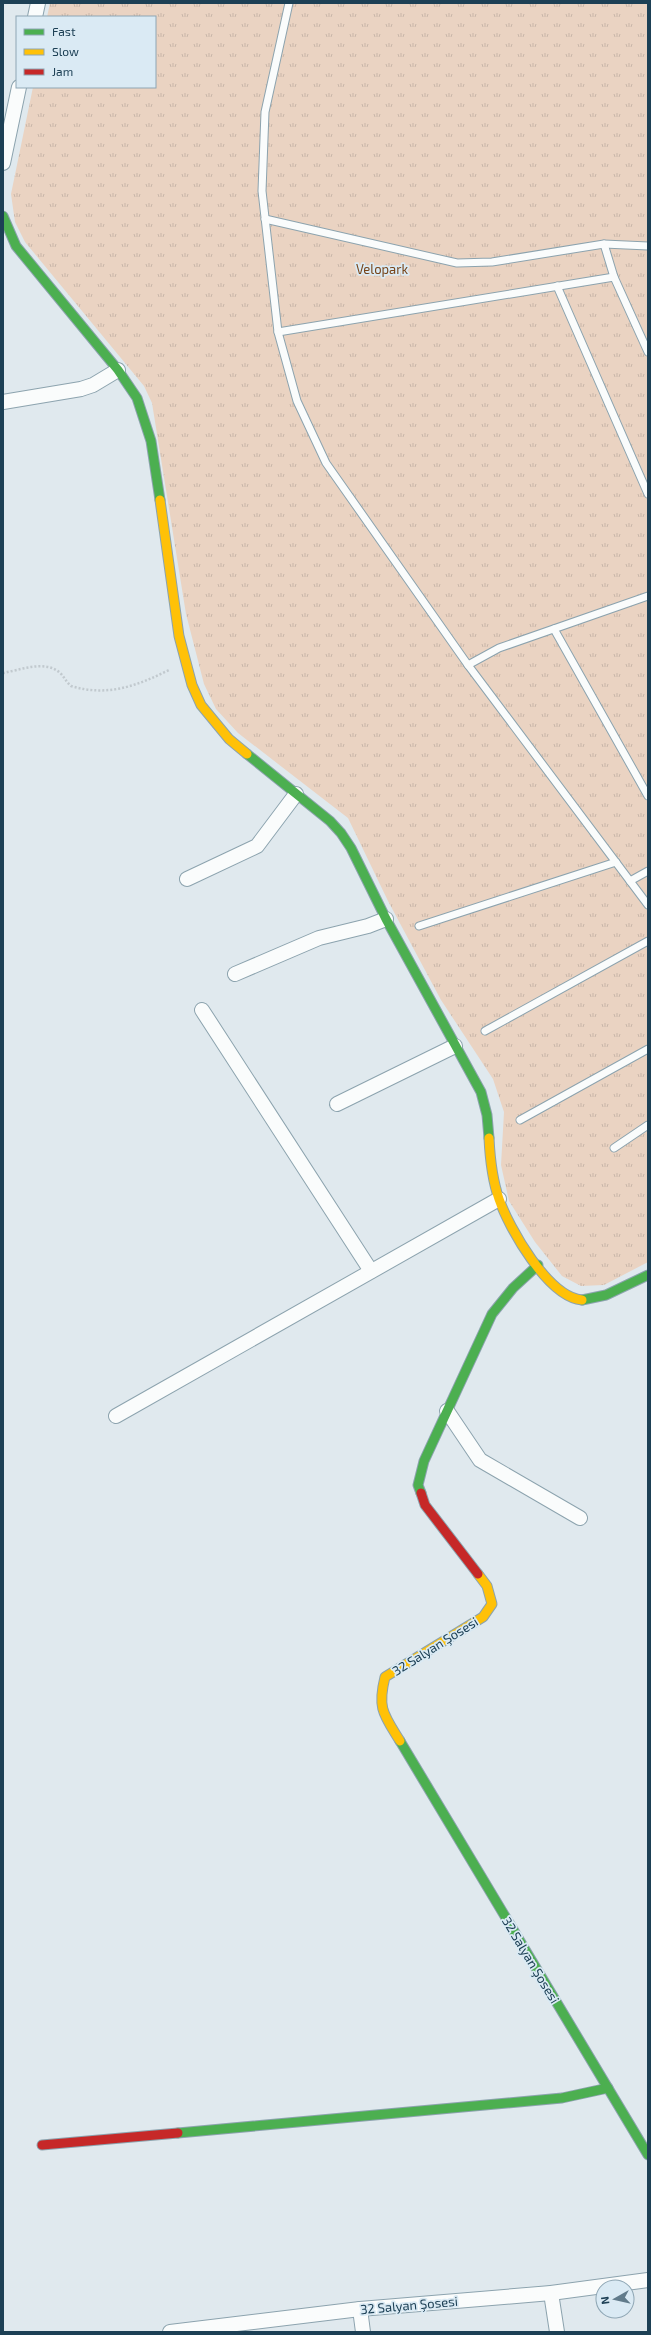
<svg xmlns="http://www.w3.org/2000/svg" width="651" height="2335" viewBox="0 0 651 2335" font-family="'Exo 2',sans-serif">
<style>
.park{fill:url(#park-tufts)}
.lines{fill:none;stroke-linecap:round;stroke-linejoin:round}
.lane-casing{stroke:#8ca3ae;stroke-width:9}
.street-casing{stroke:#8ca3ae;stroke-width:16}
.fast-casing{stroke:#8ca3ae;stroke-width:11}
.slow-casing{stroke:#8ca3ae;stroke-width:11}
.jam-casing{stroke:#8ca3ae;stroke-width:11}
.path{stroke:#c1c9ce;stroke-width:2.5;stroke-dasharray:2 2;stroke-linecap:butt}
.lane{stroke:#fafcfc;stroke-width:7}
.street{stroke:#fafcfc;stroke-width:14}
.fast{stroke:#4caf50;stroke-width:9}
.slow{stroke:#ffc107;stroke-width:9}
.jam{stroke:#c62828;stroke-width:9}
.labels{text-anchor:middle;stroke-width:3.5;stroke-linejoin:round;paint-order:stroke}
.park-label{font-size:13px;fill:#774419;stroke:#daeaf4}
.street-label{font-size:13px;fill:#1d4055;stroke:#daeaf4}
</style>
<defs>
<pattern id="park-tufts" width="24" height="20" patternUnits="userSpaceOnUse"><rect width="24" height="20" fill="#ead3c2"/><path d="M3 7l-1-3M5 7V3M7 7l1-3M15 17l-1-3M17 17v-4M19 17l1-3" fill="none" stroke="#c8b6a9"/></pattern>
</defs>
<rect width="100%" height="100%" fill="#e0e9ee"/>
<polygon class="park" points="50,3 648,3 648,1262 604,1285 581,1286 562,1276 535,1242 509,1201 501,1165 504,1112 493,1079 441,1000 388,901 348,818 238,733 216,709 204,684 186,614 152,403 144,386 25,242 15,222 11,194 33,87 155,87 155,17 47,17"/>
<g class="lines">
<g class="lane-casing">
<g id="lane">
<polyline points="289,3 265,112 262,191 278,332 297,401 326,463 468,665 648,905"/>
<polyline points="265,219 457,263 492,262 604,244 648,246"/>
<polyline points="604,244 614,277 648,352"/>
<polyline points="557,286 648,494"/>
<polyline points="278,332 614,277"/>
<polyline points="554,629 648,796"/>
<polyline points="468,665 499,648 648,596"/>
<polyline points="630,881 648,871"/>
<polyline points="419,926 616,862"/>
<polyline points="485,1031 648,941"/>
<polyline points="520,1120 648,1049"/>
<polyline points="614,1148 648,1125"/>
</g>
</g>
<g class="street-casing">
<g id="street">
<polyline points="35,17 38,3"/>
<polyline points="3,163 19,87"/>
<polyline points="3,402 81,389 93,385 118,370"/>
<polyline points="187,879 257,846 296,794"/>
<polyline points="235,974 319,938 368,926 386,919"/>
<polyline points="202,1010 371,1271"/>
<polyline points="337,1104 455,1046"/>
<polyline points="447,1411 480,1460 580,1518"/>
<polyline points="116,1416 499,1199"/>
<polyline points="551,2293 557,2332"/>
<polyline points="360,2309 363,2332"/>
<polyline points="170,2332 360,2309 551,2293 648,2280"/>
</g>
</g>
<g class="fast-casing">
<g id="fast">
<polyline points="3,216 16,246 118,370 137,398 151,441 160,500"/>
<polyline points="247,754 330,821 341,833 351,848 386,919 481,1092 487,1115 489,1138"/>
<polyline points="582,1300 606,1295 648,1275"/>
<polyline points="421,1493 418,1485 424,1461 492,1314 513,1288 538,1265"/>
<polyline points="400,1741 648,2155"/>
<polyline points="178,2133 562,2098 608,2088"/>
</g>
</g>
<g class="slow-casing">
<g id="slow">
<polyline points="160,500 179,636 192,685 201,705 229,739 247,754"/>
<path d="M489 1138C490 1159 492 1179 499 1199 509 1228 548 1297 582 1300"/>
<path d="M400 1741C384 1715 377 1709 385 1677L483 1617 492 1604 487 1586 478 1574"/>
</g>
</g>
<g class="jam-casing">
<g id="jam">
<polyline points="421,1493 425,1505 478,1574"/>
<polyline points="42,2145 178,2133"/>
</g>
</g>
<path class="path" d="M3 673C20 670 44 660 59 672 64 676 66 682 71 686 107 697 137 686 169 670"/>
<use href="#lane" class="lane"/>
<use href="#street" class="street"/>
<use href="#fast" class="fast"/>
<use href="#slow" class="slow"/>
<use href="#jam" class="jam"/>
</g>
<g class="labels">
<g class="park-label">
<text x="382" y="274">Velopark</text>
</g>
<g class="street-label">
<text transform="translate(435 1646) rotate(-32)" y="5">32 Salyan Şosesi</text>
<text transform="translate(531 1960) rotate(59)" y="5">32 Salyan Şosesi</text>
<text transform="translate(409 2305) rotate(-5)" y="5">32 Salyan Şosesi</text>
</g>
</g>
<rect width="651" height="2335" fill="none" stroke="#1d4055" stroke-width="8"/>
<rect x="16" y="16" width="140" height="72" fill="#daeaf4" stroke="#8ea6b4"/>
<rect x="24" y="29" width="20" height="6" fill="#4caf50" stroke="#8ea6b4"/>
<text x="52" y="36" font-size="12" fill="#1d4055">Fast</text>
<rect x="24" y="49" width="20" height="6" fill="#ffc107" stroke="#8ea6b4"/>
<text x="52" y="56" font-size="12" fill="#1d4055">Slow</text>
<rect x="24" y="69" width="20" height="6" fill="#c62828" stroke="#8ea6b4"/>
<text x="52" y="76" font-size="12" fill="#1d4055">Jam</text>
<g transform="translate(615 2299) rotate(262)"><circle r="19" fill="#daeaf4" stroke="#8ea6b4"/>
<path d="M0-3L7 15L0 10L-7 15Z" fill="#617b8b"/>
<text y="-6" font-size="11" font-weight="bold" text-anchor="middle" fill="#1d4055">N</text>
</g>
</svg>
